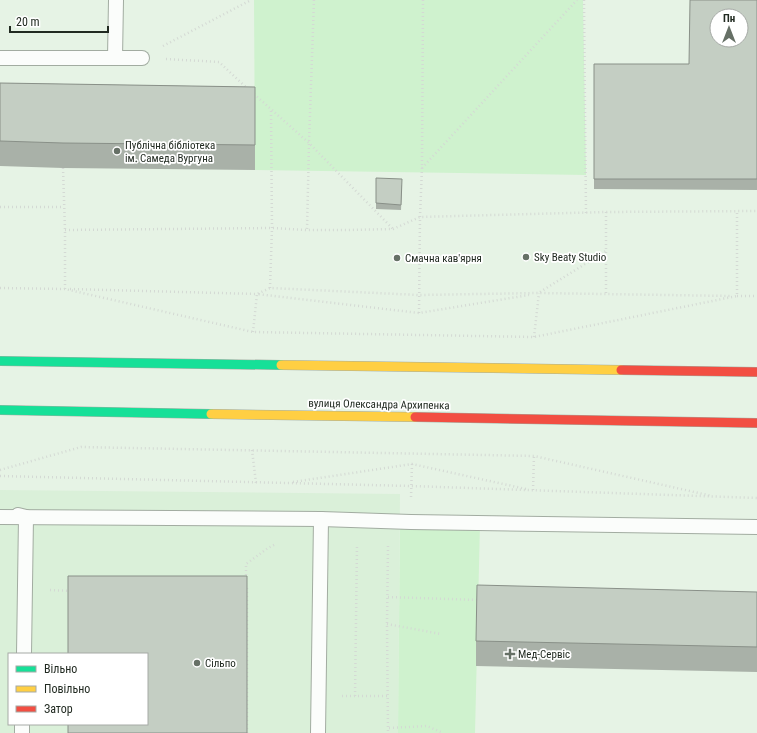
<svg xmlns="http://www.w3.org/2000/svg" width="757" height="733" viewBox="0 0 757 733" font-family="'Roboto Condensed',sans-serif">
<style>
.built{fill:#daf0d9;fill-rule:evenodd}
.green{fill:#cff2ce}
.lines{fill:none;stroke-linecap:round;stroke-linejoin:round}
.lane-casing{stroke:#a2aca1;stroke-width:16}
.fast-casing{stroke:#a2aca1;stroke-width:10}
.slow-casing{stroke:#a2aca1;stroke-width:10}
.jam-casing{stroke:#a2aca1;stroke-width:10}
.path{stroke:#d4d9d4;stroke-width:2.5;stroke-dasharray:1 3;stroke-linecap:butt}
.lane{stroke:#fbfdfb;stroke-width:14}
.fast{stroke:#16e098;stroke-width:9}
.slow{stroke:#ffcf43;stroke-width:9}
.jam{stroke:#f24e42;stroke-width:9}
.wall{fill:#a9b1a8}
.building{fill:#c4cec3;stroke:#899088;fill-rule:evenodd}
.poi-dot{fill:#667066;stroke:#fff;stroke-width:1.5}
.labels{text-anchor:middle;stroke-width:3.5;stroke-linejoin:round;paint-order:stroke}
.poi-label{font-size:11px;fill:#212a21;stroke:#fff;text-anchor:start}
.street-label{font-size:11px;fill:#212a21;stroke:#fff}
</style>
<rect width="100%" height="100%" fill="#e6f3e5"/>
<path class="built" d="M0 490 400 494 398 733H0ZM9 654H147V724H9Z"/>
<g class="green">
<polygon points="254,0 583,0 586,175 255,170"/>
<polygon points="400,523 480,524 475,733 398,733"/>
</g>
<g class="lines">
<g class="lane-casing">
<g id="lane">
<polyline points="0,58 142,58"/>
<polyline points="115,58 116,0"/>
<polyline points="18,515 26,517 24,654"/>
<polyline points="0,517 321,519 411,522 757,527"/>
<polyline points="22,724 22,733"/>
<polyline points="318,733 321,519"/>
</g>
</g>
<g class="fast-casing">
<g id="fast">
<polyline points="0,361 281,365"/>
<polyline points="0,410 211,414"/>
</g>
</g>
<g class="slow-casing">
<g id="slow">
<polyline points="281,365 621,370"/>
<polyline points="211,414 415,417"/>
</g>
</g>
<g class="jam-casing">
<g id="jam">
<polyline points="621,370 757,372"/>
<polyline points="415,417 757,423"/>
</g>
</g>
<g class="path">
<polyline points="314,0 309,143 307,230 348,230 393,229 420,217 606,212 757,211"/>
<polyline points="584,0 586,213"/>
<polyline points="163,46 251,0"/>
<polyline points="166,59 219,62 248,89"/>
<polyline points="254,94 309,143 393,229"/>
<polyline points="63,168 65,230 65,289 253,332 534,337 737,296 737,211"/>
<polyline points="422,168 577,0"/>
<polyline points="0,207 64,207"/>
<polyline points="606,212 606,294"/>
<polyline points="65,230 272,228 307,230"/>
<polyline points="0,288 65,289"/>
<polyline points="270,288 272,228 271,109"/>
<polyline points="70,289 257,294 270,288 419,295 539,293 730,296"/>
<polyline points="540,292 606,251"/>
<polyline points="737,296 757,296"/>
<polyline points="419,313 420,217 422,168 423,0"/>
<polyline points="253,332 257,294 419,313 529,295"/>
<polyline points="534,337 539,293"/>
<polyline points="252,450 256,483"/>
<polyline points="0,470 81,447 534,456 712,496"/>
<polyline points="0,476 411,486 757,498"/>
<polyline points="293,482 412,464 526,489"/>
<polyline points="533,490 534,456"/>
<polyline points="411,497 412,464"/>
<polyline points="388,546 387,624 388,733"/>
<polyline points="246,579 246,564 268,548 276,544"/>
<polyline points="247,588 247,733"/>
<polyline points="50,590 71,591"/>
<polyline points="388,597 479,600"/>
<polyline points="387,624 441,634"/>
<polyline points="342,696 388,696"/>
<polyline points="355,696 357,545"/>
<polyline points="389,728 427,726 443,733"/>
</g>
<use href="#lane" class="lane"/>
<use href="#fast" class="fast"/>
<use href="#slow" class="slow"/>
<use href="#jam" class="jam"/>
</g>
<g class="wall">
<polygon points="757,0 757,190 594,189 594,64 689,64"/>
<polygon points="0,83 255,87 255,170 63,168 0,166"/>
<polygon points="376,178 402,185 401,210 376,209"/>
<polygon points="757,592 757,672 476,666 476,641"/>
</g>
<g class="building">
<path d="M690 0H757V179H594V64H689ZM717 16H741V40H717Z"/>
<polygon points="0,83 255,87 255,145 63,143 0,141"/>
<polygon points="376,178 402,179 401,205 376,203"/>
<polygon points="68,576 247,576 247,733 68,733 68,724 147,724 147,654 68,654"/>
<polygon points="477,585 757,592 757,647 476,641"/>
</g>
<g class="poi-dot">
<circle cx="117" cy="151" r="4"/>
<circle cx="526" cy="257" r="4"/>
<circle cx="397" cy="258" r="4"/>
<path d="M508 648h4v4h4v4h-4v4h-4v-4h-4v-4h4z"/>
<circle cx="197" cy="663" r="4"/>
</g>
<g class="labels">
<g class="poi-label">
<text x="125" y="149">Публічна бібліотека<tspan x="125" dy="13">ім. Самеда Вургуна</tspan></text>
<text x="534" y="261">Sky Beaty Studio</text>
<text x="405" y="262">Смачна кав'ярня</text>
<text x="518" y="658">Мед-Сервіс</text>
<text x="205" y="667">Сільпо</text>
</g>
<g class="street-label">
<text transform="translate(379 404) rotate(1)" y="4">вулиця Олександра Архипенка</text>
</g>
</g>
<rect x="8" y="653" width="140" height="72" fill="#ffffff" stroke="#a6aaa6"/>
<rect x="16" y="666" width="20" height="6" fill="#16e098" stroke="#a6aaa6"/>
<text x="44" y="673" font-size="12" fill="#212a21">Вільно</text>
<rect x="16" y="686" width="20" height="6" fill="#ffcf43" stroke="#a6aaa6"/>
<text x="44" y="693" font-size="12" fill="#212a21">Повільно</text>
<rect x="16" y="706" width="20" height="6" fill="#f24e42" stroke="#a6aaa6"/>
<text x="44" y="713" font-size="12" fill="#212a21">Затор</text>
<g transform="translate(729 28)"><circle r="19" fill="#ffffff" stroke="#a6aaa6"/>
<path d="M0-3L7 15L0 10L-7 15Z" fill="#667066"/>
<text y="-6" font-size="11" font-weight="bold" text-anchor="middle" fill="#212a21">Пн</text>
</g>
<path d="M10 26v6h98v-6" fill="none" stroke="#212a21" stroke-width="2"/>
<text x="16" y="26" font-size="12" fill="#212a21" stroke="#ffffff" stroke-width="3" paint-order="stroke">20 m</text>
</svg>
